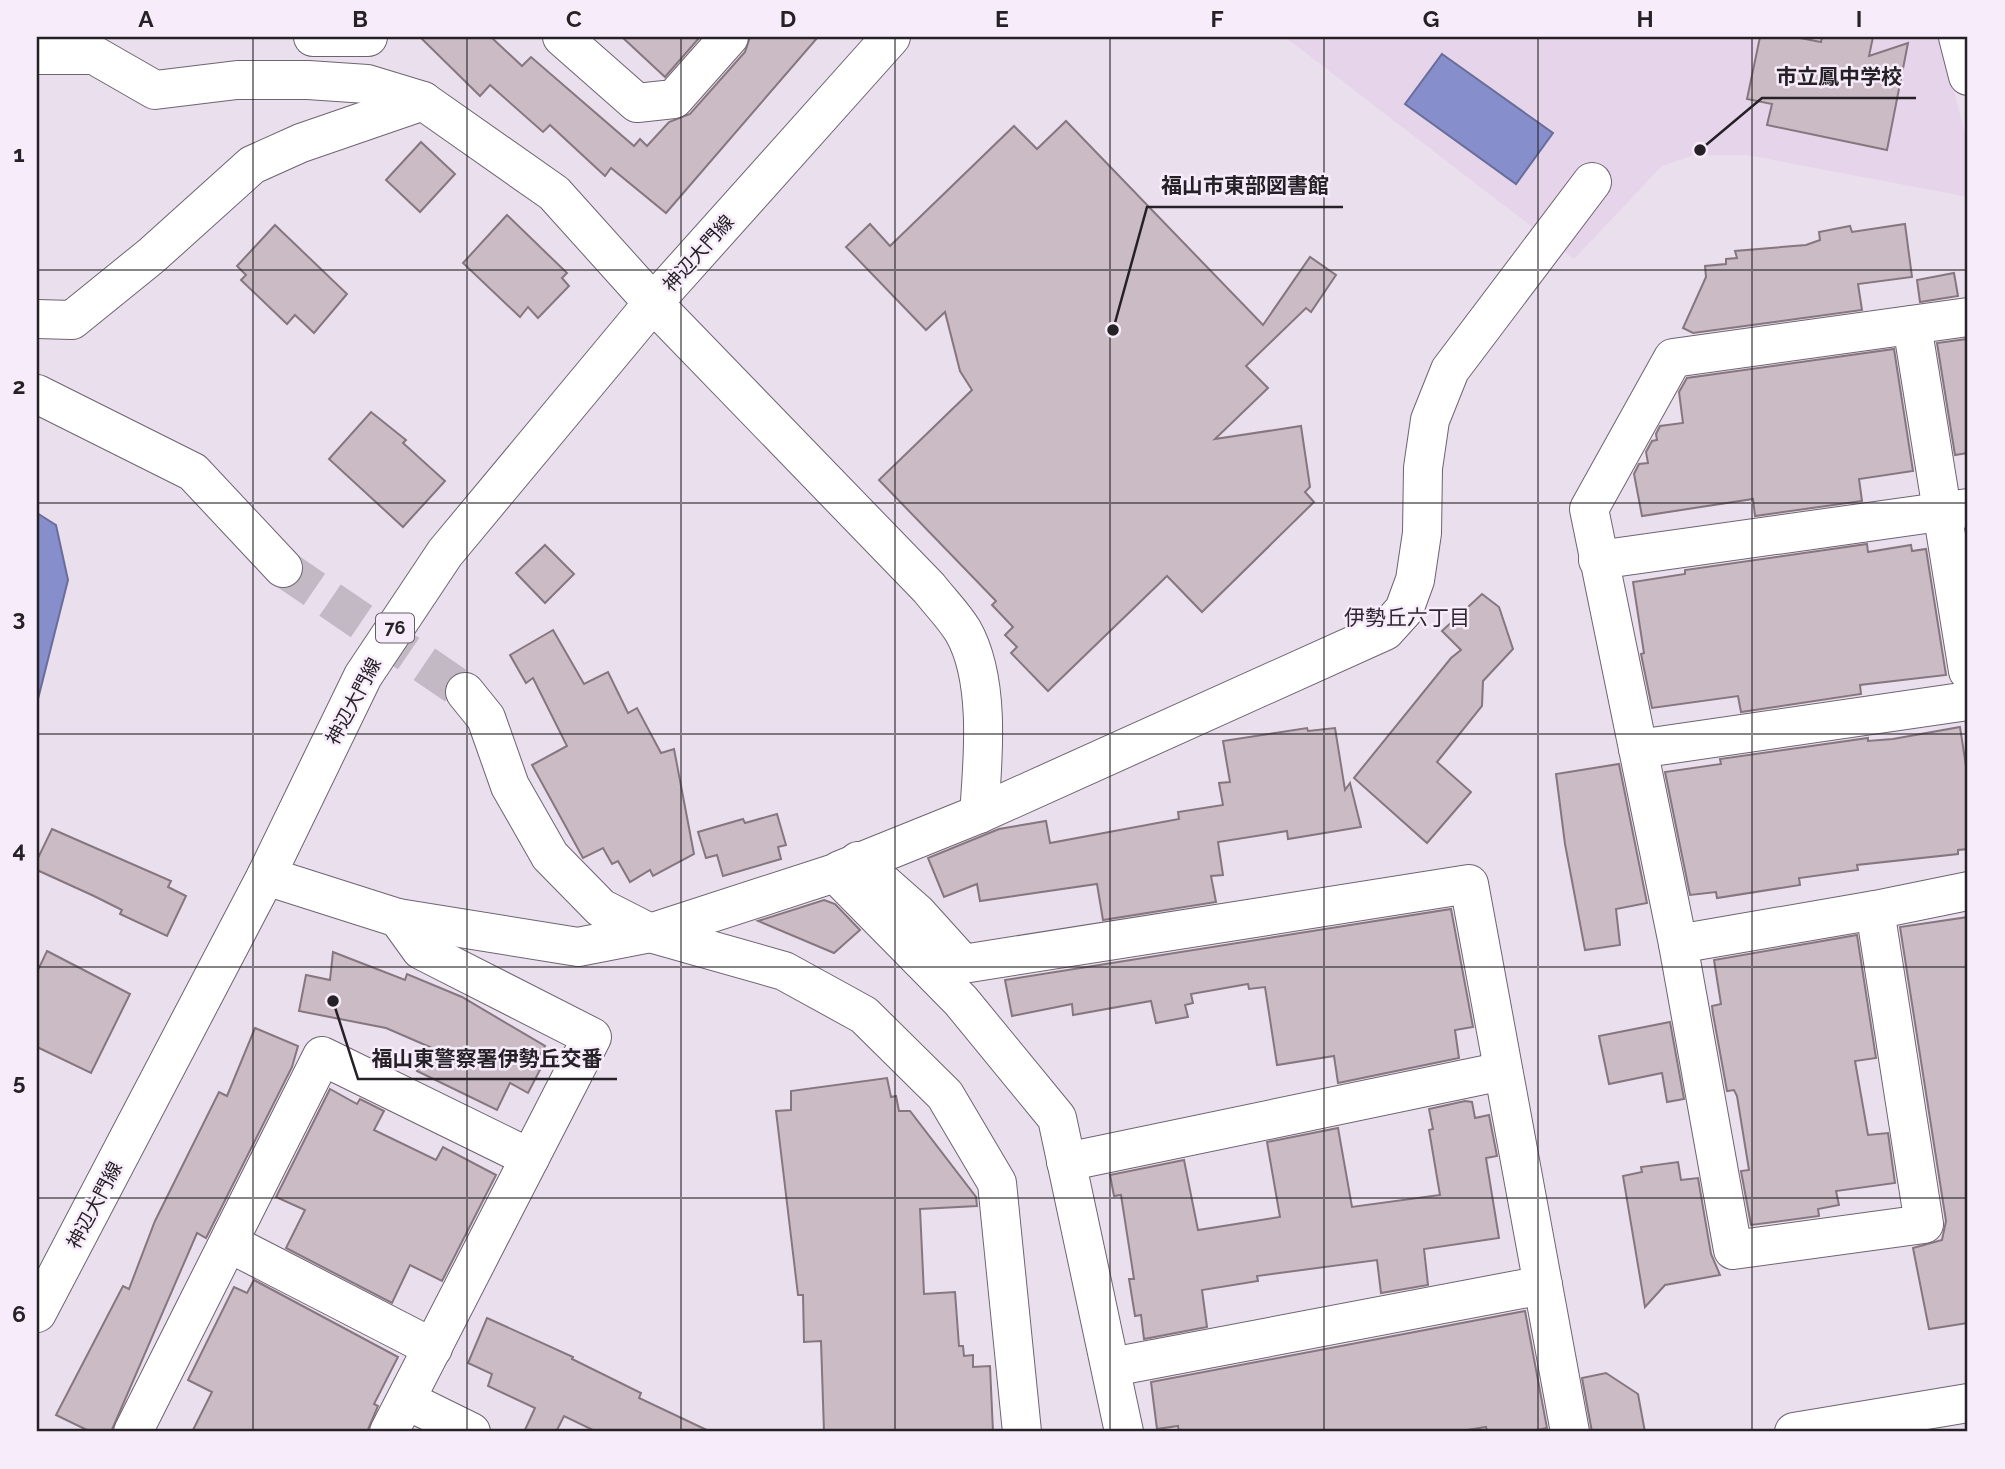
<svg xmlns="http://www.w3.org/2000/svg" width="2005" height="1469" viewBox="0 0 2005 1469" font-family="Raleway,'Noto Sans JP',sans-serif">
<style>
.built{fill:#e6d5ea}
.water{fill:#868ecc;stroke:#696d9a;stroke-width:2}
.building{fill:#cbbbc5;stroke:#85767f;stroke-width:2}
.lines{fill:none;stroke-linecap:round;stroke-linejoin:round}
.minor-tunnel{stroke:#c3b9c5;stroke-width:38;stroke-dasharray:38 19;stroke-linecap:butt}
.minor-casing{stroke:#6e6471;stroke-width:40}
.major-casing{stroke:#6e6471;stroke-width:40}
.minor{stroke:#fff;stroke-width:38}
.major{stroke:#fff;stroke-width:38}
.grid{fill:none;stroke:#252126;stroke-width:2;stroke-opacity:0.55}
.labels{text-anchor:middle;stroke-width:5;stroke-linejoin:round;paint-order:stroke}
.shield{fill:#f7ecfa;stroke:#645e66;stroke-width:2}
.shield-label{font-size:18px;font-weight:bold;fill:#252126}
.street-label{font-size:19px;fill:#252126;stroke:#f7ecfa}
.neighbourhood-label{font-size:21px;fill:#2f2631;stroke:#f7ecfa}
.leader{fill:none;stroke:#252126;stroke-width:2.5}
.callout-dot{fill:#252126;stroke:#f7ecfa;stroke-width:2.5}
.callout-label{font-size:21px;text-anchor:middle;font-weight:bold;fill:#252126;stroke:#f7ecfa;stroke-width:5;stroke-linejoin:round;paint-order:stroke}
.neatline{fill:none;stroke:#252126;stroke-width:2.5}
.grid-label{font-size:23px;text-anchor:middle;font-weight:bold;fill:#252126}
</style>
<rect width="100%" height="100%" fill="#eadfed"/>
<polygon class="built" points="1285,37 1940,37 1968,145 1968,197 1747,155 1694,155 1662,166 1574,259"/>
<g class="water">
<polygon points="1442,54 1553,133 1516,184 1405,104"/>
<polygon points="37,513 56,525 68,580 37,703"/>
</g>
<g class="building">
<polygon points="420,37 491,37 522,66 531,57 634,146 640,139 647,146 669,122 690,114 745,52 750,37 818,37 666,213 611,168 605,176 550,125 543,132 490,85 480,96"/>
<polygon points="622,37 700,37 665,77"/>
<polygon points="1760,37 1795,37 1821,42 1822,37 1873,37 1869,56 1908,43 1887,150 1767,125 1772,104 1747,99"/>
<polygon points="1066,121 1263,325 1310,257 1336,275 1311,312 1306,308 1246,366 1268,388 1215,439 1301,426 1310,487 1305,492 1314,502 1202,612 1167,576 1048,691 1011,653 1017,647 1005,635 1013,627 992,605 996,601 879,480 972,390 960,371 945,312 926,330 846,247 870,224 890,246 1014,126 1037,149"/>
<polygon points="421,142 455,174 420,212 386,180"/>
<polygon points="507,215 567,273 562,278 569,286 538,318 528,307 520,317 463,263"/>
<polygon points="1905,224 1912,277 1858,284 1862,310 1693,333 1683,328 1706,277 1705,266 1726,264 1726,259 1737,258 1735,251 1806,245 1820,240 1819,232 1850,226 1852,232"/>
<polygon points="275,225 347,294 314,333 295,315 287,324 241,280 246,275 237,266"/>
<polygon points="1954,273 1958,296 1920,302 1917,280"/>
<polygon points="1967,339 1968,453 1955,455 1937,343"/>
<polygon points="1894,349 1913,471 1859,479 1862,501 1755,516 1753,499 1642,516 1634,474 1639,464 1648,463 1646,452 1652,441 1657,440 1656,434 1660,426 1683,423 1679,392 1687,378"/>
<polygon points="371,412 406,440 403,443 445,481 403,527 329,459"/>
<polygon points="1867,544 1868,552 1911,545 1912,551 1926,549 1946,675 1860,685 1861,694 1741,712 1738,696 1652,708 1641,654 1644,653 1633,582 1685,574 1685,570"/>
<polygon points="545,545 574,574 545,603 516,573"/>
<polygon points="1482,594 1499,607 1513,649 1483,681 1482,706 1437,762 1471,792 1427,843 1354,778 1451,658 1461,650 1442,631"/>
<polygon points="553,630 584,684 608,672 628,713 637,708 661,753 674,749 694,854 653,876 650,870 630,882 618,861 612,864 603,848 583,858 532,765 567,746 533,678 526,683 510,655"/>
<polygon points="1960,727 1968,779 1968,849 1958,850 1958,854 1857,865 1858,870 1799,878 1800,885 1717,898 1716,892 1690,895 1665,772 1721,764 1720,759 1868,738 1868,741 1893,739"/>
<polygon points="1307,728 1308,731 1335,728 1345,790 1350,783 1361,827 1288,839 1287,831 1218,842 1223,875 1211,876 1216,902 1103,920 1097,884 980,901 977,884 944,897 928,858 999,829 1046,821 1050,843 1179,819 1178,812 1223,805 1219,783 1230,782 1223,741"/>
<polygon points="1619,764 1647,903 1616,909 1620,945 1585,950 1565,844 1556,774"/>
<polygon points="777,814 786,845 778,847 781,859 723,876 717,855 706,858 698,832 743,819 745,823"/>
<polygon points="52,829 171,881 168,887 186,896 167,936 120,914 122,910 94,896 37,870 37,860"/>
<polygon points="824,900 835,904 860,930 834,953 758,921"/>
<polygon points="1451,909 1473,1027 1455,1030 1459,1058 1338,1083 1334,1056 1277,1065 1265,987 1249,989 1248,984 1191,994 1193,1003 1185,1005 1188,1017 1156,1023 1151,1001 1073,1015 1072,1004 1012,1016 1005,980"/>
<polygon points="1968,917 1968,1323 1929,1329 1913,1248 1942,1240 1946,1221 1900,927"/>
<polygon points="1857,935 1876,1058 1855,1061 1868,1135 1888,1133 1895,1183 1836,1191 1839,1205 1818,1209 1819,1216 1751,1225 1741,1171 1749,1170 1737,1096 1734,1090 1727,1091 1713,1014 1712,1006 1721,1004 1714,960"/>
<polygon points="47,951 130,994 91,1073 37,1047 37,972"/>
<polygon points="333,952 405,980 407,974 462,997 545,1046 536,1063 542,1066 528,1093 510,1083 497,1110 417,1071 430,1047 386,1028 299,1011 306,975 330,980"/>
<polygon points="1670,1022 1684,1099 1667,1102 1662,1073 1609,1084 1599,1036"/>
<polygon points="255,1028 298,1046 292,1067 206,1238 197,1233 111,1432 91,1432 56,1415 123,1286 129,1289 155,1221 219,1092 227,1096"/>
<polygon points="887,1078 891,1097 896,1096 899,1111 910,1111 976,1197 977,1206 920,1209 924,1294 955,1292 959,1346 963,1346 964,1356 973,1355 973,1367 990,1366 993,1432 902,1432 902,1430 824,1432 821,1341 804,1342 803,1295 798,1295 776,1111 791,1110 791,1091"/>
<polygon points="330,1089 357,1104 360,1099 384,1111 374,1130 436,1160 443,1147 496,1175 442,1281 410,1265 392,1303 286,1248 305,1210 276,1197"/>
<polygon points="1465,1101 1472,1102 1475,1118 1489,1115 1497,1156 1486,1158 1499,1238 1424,1249 1428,1285 1381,1293 1377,1260 1257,1276 1258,1281 1202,1290 1207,1327 1144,1339 1141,1315 1135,1316 1129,1279 1134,1279 1121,1195 1114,1196 1110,1175 1184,1160 1198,1230 1280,1217 1267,1142 1338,1128 1352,1207 1440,1195 1429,1130 1433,1129 1429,1109"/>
<polygon points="1678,1162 1681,1180 1698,1178 1711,1254 1720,1275 1665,1285 1645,1307 1623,1176 1642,1172 1641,1167"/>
<polygon points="254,1280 398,1357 374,1404 378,1406 367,1432 192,1432 212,1392 188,1380 234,1287 247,1293"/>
<polygon points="1525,1311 1547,1428 1528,1432 1487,1432 1486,1427 1455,1432 1179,1432 1178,1426 1157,1429 1151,1382"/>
<polygon points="487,1318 573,1357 572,1359 641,1393 639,1398 711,1432 597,1432 564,1416 556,1432 524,1432 535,1408 488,1386 492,1374 468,1363"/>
<polygon points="1606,1373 1638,1394 1645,1432 1592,1432 1582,1378"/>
</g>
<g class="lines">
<polyline class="minor-tunnel" points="283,568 465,692"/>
<g class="minor-casing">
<g id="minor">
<polyline points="313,37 368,37"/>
<polyline points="562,37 637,103 674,99 729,37"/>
<polyline points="1958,37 1968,76"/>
<polyline points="37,55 94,55 155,90 237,80 308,80 367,84 423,101"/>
<path d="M37 319 72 320 151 256 252 165 301 143 423 101 554 193 653 303 929 588C940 602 954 616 963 631 991 680 983 760 979 814"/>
<polyline points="1912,325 1968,671"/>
<polyline points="37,394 193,472 283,568"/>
<polyline points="1598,560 1968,508"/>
<polyline points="465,692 486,718 510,786 550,856 601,908 650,933 784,971 864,1015 945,1095 997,1183 1022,1432"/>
<polyline points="1638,749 1968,701"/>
<polyline points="858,861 917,913 963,964 1469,884 1570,1432"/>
<polyline points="840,870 979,814 1385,631 1404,610 1415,580 1422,533 1423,468 1430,420 1450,370 1592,182"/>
<polyline points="266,876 398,918 578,947 650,933 835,873 961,1001 1057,1118 1124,1432"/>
<polyline points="1875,910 1924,1224 1733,1250 1678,944 1589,509 1673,358 1968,317"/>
<polyline points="1678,944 1875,910 1968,891"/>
<polyline points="1066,1162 1503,1071"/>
<polyline points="229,1243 433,1348"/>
<polyline points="1112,1367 1543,1285"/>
<polyline points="406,1400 471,1432"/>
<polyline points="133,1432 322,1056 530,1158"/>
<polyline points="389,1432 592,1037 421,950 398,918"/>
<polyline points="1794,1432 1968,1403"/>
</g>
</g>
<g class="major-casing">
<polyline id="major" points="37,1313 266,876 363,676 445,553 653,303 891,37"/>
</g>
<use href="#minor" class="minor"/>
<use href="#major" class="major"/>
</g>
<path class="grid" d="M253 37V1432M467 37V1432M681 37V1432M895 37V1432M1110 37V1432M1324 37V1432M1538 37V1432M1752 37V1432M37 270H1968M37 503H1968M37 734H1968M37 967H1968M37 1198H1968"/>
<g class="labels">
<rect class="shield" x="376" y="613.5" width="38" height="29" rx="5"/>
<g class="shield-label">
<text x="395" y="634">76</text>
</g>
<g class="street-label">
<text transform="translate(698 253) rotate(-48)" y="7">神辺大門線</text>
<text transform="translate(353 701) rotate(-62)" y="7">神辺大門線</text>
<text transform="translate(94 1205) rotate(-62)" y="7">神辺大門線</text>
</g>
<g class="neighbourhood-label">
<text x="1407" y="625">伊勢丘六丁目</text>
</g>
</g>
<path class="leader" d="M1700 150L1762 98H1916M1113 330L1147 207H1343M333 1001L358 1079H617"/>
<g class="callout-dot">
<circle cx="1700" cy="150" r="7"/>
<circle cx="1113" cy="330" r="7"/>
<circle cx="333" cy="1001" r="7"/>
</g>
<g class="callout-label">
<text x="1839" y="84">市立鳳中学校</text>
<text x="1245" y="193">福山市東部図書館</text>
<text x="487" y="1066">福山東警察署伊勢丘交番</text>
</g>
<rect width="2005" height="1469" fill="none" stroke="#f7ecfa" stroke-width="77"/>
<rect x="38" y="38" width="1928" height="1392" class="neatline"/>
<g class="grid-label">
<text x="146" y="27">A</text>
<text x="360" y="27">B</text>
<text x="574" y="27">C</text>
<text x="788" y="27">D</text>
<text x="1002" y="27">E</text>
<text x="1217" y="27">F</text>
<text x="1431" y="27">G</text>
<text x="1645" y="27">H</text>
<text x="1859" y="27">I</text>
<text x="19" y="162">1</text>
<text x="19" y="394">2</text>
<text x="19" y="626">3</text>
<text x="19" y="858">4</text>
<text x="19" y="1090">5</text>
<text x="19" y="1322">6</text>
</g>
</svg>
